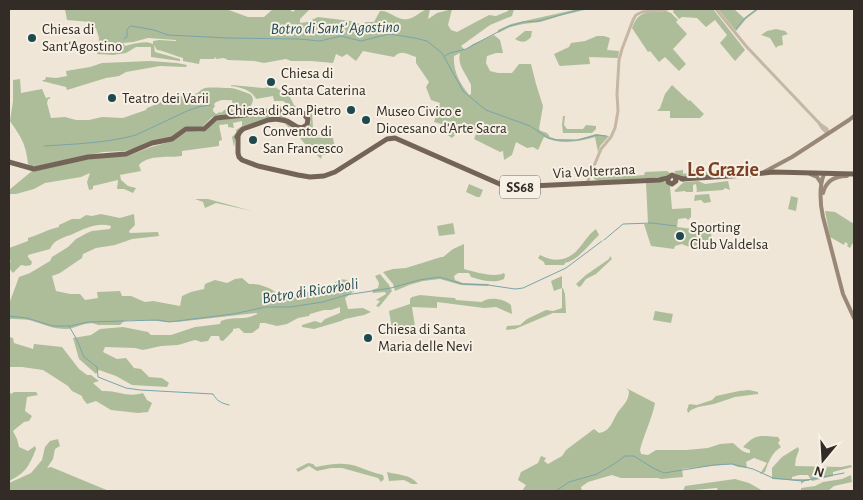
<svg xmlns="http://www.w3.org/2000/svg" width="863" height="500" viewBox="0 0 863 500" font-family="'Alegreya Sans',sans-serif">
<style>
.green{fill:#aebd99;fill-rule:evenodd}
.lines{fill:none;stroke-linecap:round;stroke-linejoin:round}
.stream{stroke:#79a4aa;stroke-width:1}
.tertiary{stroke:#c6b7a5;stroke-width:3}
.secondary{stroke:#998777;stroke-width:4}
.primary{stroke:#746458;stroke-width:5}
.poi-dot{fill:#1e4951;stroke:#f7f0e4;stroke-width:2}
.labels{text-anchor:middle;stroke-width:4;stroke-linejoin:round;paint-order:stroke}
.shield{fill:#f7f0e4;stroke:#6d665f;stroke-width:1}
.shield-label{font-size:14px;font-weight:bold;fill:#322b26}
.poi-label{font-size:15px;fill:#322b26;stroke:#f7f0e4;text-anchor:start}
.street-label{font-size:15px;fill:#322b26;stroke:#f7f0e4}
.water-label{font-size:16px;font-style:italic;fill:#1e4951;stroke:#f7f0e4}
.district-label{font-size:20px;font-weight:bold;fill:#7c4124;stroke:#f7f0e4}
</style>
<rect width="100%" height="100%" fill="#efe6d8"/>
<g class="green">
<path d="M65 9H226L248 17H264L273 9H289L293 12 296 9H310L300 19V23L307 22 318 17 351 21 360 24 367 22H374L380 11C390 10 397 21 408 19 416 18 421 9 430 9L428 19 437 13 452 9 448 25 451 30 457 32 489 15 496 16 508 11V9H514L512 16 490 25 461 46 465 50 473 44 494 35 500 40 503 53H496L487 56 486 63 490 71 498 73H512L519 64H531L536 84 543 106 539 129 541 131 547 133 550 137 556 139 576 140 596 134 609 136 600 146 598 152 595 137C578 142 560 145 544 137L538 150 533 147 527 148 516 142 512 155 504 160 503 151 500 152 474 139 476 134 468 127 461 129 452 138 442 131 445 125 434 122 440 103 431 100 426 87 429 82 416 63V57C407 54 401 49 394 57L363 51 356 61 347 54 342 57 336 54 333 63 311 61H291L286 59 264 63 254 61 228 60 224 58 216 59 215 57 214 59H200L199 64 183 61V58C174 56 166 51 157 50L154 45 155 52 180 59V61L151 57V47H136L126 53 113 55 97 54 99 38 96 28H90V22L67 20ZM148 38C157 39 166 39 176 40V41L159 40 153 41V44C145 40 134 44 125 46L123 43 133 42ZM460 53C457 66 466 73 471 85 471 86 471 92 471 94L469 95C460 83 453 72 454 56Z"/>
<polygon points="578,9 589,9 563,15 540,22 523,24 510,27 498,33 498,30 511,24"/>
<polygon points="674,9 713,9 745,50 735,61 720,43 727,35 715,20 706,27 697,18 682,17 679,19 673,12"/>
<polygon points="720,9 734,9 744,18 756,9 759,9 746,19 736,31 719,10"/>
<path d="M666 11 671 13 678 20 676 22 687 34 673 49 686 64 679 71 665 57 659 62 650 51 648 52 632 28C639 9 649 13 666 11Z"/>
<polygon points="776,29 785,31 788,34 782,36 783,45 778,46 776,48 770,38 761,35 767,31"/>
<path d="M525 31H532L531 37C525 43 522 43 515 39Z"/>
<polygon points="597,36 604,36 610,38 607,50 619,51 618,58 589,57 590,64 560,66 559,65 554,54 569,47 571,43 585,41"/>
<polygon points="150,61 177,63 187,65 186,67 160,66 126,72 119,76 106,78 67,90 66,87 42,81 43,80 45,80 46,77 56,78 67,76 66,71 90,67 102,63"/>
<path d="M20 79 21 93 42 89 46 98 50 97V99H48L47 103 51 118 65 117 76 120H89L102 117 123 118 146 110 147 108C156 105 163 99 172 97 179 95 188 97 195 94 199 93 201 89 205 88 212 87 222 88 229 88 234 88 239 90 244 92 245 92 250 94 251 95 260 105 234 123 232 100 225 101 221 98 214 104L215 106 213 109V111L216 114 220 112 221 113 229 106C237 117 242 112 252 110L251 112 247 114 216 115 211 118 202 127H189L173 137 125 151 103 152 32 167 28 164C26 144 21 137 10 121L13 101V80Z"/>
<path d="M231 85 263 88 271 87V88H275V87L290 97 295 107 259 111 258 110 261 109 283 106V105H285V102L282 101H274L273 96 256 99C252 90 240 87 231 86Z"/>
<polygon points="672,85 689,101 690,100 704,114 700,118 670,118 670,111 657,111 660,108 665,94"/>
<path d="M312 111 313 128 320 136 296 134 282 121 302 130C311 128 313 121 309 114Z"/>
<path d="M285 112 286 118H269L236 135 234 147 232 137 236 133V130L242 126V121L233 123 234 128 228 127V124L219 125 222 140 219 141V146L182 151V156C169 158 149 154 139 165L141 171 120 175 121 180 128 186 136 188 133 193 124 189H117L118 180 93 186V189L89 190 87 182 90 173 81 177 45 183 34 189 16 194H9V190L32 171 89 159 130 155 151 147 173 141 188 131 200 132 205 131 217 120 261 116Z"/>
<polygon points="563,116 565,116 564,125 567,129 583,129 586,125 596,126 596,129 592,133 563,133 562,125"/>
<polygon points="299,137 333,138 335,148 329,148 328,155 322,155 321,159 305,144"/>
<polygon points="683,170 683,174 687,173 687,170 697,170 698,172 724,171 726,172 727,175 681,177 674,172 675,171"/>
<polygon points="593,171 600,171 600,176 606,176 606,174 629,173 631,176 644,175 645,172 667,171 670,173 666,177 599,181 594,179"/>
<path d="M663 181 670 186 672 209 691 208V217L688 220 686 218 678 219 677 227 710 231 713 241C702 245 693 250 682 244L675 246 674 249 651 246 644 224H648L646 182Z"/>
<polygon points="698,181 705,184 728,181 730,190 725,188 723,190 696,192 697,191 696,184 693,185 693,192 686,192 685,191 676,192 674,191 684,182"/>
<polygon points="469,184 483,190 480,197 477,197 466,192"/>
<polygon points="709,194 711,202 704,203 701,200 694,201 695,195"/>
<polygon points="791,196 798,198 796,211 788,209"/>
<polygon points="195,199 208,199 252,211 216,203 205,208 203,202"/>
<polygon points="825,211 835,212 854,224 854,241 850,248 847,246 848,244 845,242 844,245 830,237"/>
<path d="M101 214 120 218 134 214 135 225 129 231 130 233 158 232 159 236 132 239 115 245 96 248 83 254 82 258 60 273 52 276 56 291 70 294H80L85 300 98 298 97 292 120 291 122 296H131L145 302 153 301 180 306 182 296 191 292 204 289 205 284 215 280 227 283 235 279 242 278 249 284C261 283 277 290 283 300 299 292 305 290 323 293L339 279 348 280 357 289 345 298 348 309 363 308 371 312 364 315 345 319 341 321 314 329 302 327V325L315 321 321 323 325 319 340 313V307L331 310H324L310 314 309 316 298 318 287 324 277 326 265 323H260L259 328 252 333H244L239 328 233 329V331L223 341 220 340 219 336H211L208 341 201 342 195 340 178 345 161 346 143 350 135 348 105 347 103 352 117 359 126 358 134 368 141 369 149 377 162 378 169 383 167 387 132 385 116 376 99 370 96 374 79 359 73 338 91 335 100 329 123 327 148 332 151 335H171L195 327 220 324 221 321C233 316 246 321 257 314V313L177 322H168L145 320H132L124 321 120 325H98C88 320 78 328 67 329 52 329 43 324 29 320 22 319 15 319 9 319V304L19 277 30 273 50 261 52 257 68 247 76 239 87 233 92 231 110 229 111 226C98 222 85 228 73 234 65 237 53 240 50 249L28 255V257L32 262 31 265 26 266 21 265 13 273 9 268V264L11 261 9 260V248L28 241V238C39 235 48 229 59 227V225L72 219H80L86 215 92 216Z"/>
<polygon points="453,223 455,234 439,236 437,226"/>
<path d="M596 229 599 235C588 245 580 259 565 263L564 265H545L544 262 538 258 540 255C555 263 569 261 580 247 586 240 588 235 596 229Z"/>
<path d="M464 244V269C475 272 494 278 504 273L505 275 504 279C494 284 481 280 471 277L469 273H458L454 276 455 280 463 283 489 284 488 286 461 285 440 279 423 281 409 285 395 291 393 284 383 272 393 269 406 268 441 257H443L453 249Z"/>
<polygon points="610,256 612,259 596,274 586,279 581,286 579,287 576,284 586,275 609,259"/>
<polygon points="380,274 389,285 392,291 379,307 376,306 380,301 376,300 386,294 385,292 373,293 372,290 378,288 379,283 375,276"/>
<polygon points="562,276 562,288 563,288 565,294 566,313 553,313 515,329 506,330 507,326 520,325 527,319 546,310 553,311 562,308 562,288 554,291 551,281"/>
<path d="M420 295 441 297 455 298 456 300 482 302C489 296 505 299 511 305L512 314 496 307 484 308 437 302V308L412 307 416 333 392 329 389 311 410 304V299L412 297Z"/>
<polygon points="655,311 673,314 671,323 653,320"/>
<path d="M9 337 13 338 14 343 33 349 34 344 62 347 79 369 87 375H91L99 381 93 383 102 391C118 390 126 398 143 393L147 400 152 403 148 412 138 413 111 410 96 401 87 404 83 399 82 396 72 391 68 386 43 370 22 367H9Z"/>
<path d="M626 388 655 403C652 419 644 434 640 450L641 454 648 455 656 450H686L708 448 720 444 733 443C739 448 743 453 750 453V450L743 447C756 433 761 436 778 437L780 440 778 443 781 447C772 452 768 463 765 472L760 474 767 463 754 458 746 462 747 468 738 467 731 464 682 469 683 477 661 479 658 478H621L612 475 588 482 581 487 582 491H522L526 485 518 480 521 472 538 463 541 456 546 458 544 461 548 464 562 456 566 450 594 429 599 433C611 431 612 421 618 412 623 405 629 401 629 391Z"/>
<polygon points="749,390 758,392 758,394 735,397 714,404 698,407 691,410 688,413 687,410 689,404 697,405 712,400 716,396 739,391"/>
<path d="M9 392 11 394 14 392H36L38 395 27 397 25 411 32 416 29 421 24 422 13 431 17 439 19 447 28 451 35 446 36 449C29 466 26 473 9 481Z"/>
<polygon points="58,439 60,446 55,449 53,459 47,468 51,467 109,491 9,491 9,483 31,473 42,460 45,447 50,441"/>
<polygon points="798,447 799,450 796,458 795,466 841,467 851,465 852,467 833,472 833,476 812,481 808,475 799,475 792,477 792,479 810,479 809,481 805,481 801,484 801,481 772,479 772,468 782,457"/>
<path d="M308 463 313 464 316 467C330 464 343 462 356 466 365 469 374 473 383 475L384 479 381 482 378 478 342 468H331L317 471 309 466 298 472 296 469Z"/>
<path d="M387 472C398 475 410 474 418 484H412L404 480 389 481Z"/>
<polygon points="851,475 852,482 834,486 828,491 801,491 801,488 815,486 823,482 842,479"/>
<polygon points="735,479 749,483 763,491 718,491 717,488 683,491 685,486"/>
</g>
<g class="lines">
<g class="stream">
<polyline points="736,29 745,18 757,9"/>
<polyline points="124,39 127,37 127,30 130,26 132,26 154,30 168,35 228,38 299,39 320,41 341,36 361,41 389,34 415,38 427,41 442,53 463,91 482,107 486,110 530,126 548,138 556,140 577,140 597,135 606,136"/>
<polyline points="445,56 450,53 466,49 507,27 523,22 539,21 582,9"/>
<path d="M44 146C75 144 107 143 136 135L187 111 198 107 210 105"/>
<polyline points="604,240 623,224 652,223 676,226"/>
<polyline points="9,316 27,318 53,326 70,326 88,322 158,320 169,322 233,314 266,307 290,307 323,302 346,295 391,288 419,280 440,277 462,284 488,285 515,289 523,288 566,268 602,241"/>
<path d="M69 326 77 340 84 357 97 367 98 377 126 388 140 390 213 394C217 401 221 403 229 405"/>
<polyline points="556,491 569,482 597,474 614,464 625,456 634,456 653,468 664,473 714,465 732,464 753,469 773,478 802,481 844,473"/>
</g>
<g class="tertiary">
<polyline points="716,9 746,46 820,124 827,129 828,133"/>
<polyline points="819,123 822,128 828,134"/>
<polyline points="587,183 601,149 611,137 615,128 618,111 617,94 619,60 622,49 633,20 636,15 642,12 662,10 668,9"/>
</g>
<g class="secondary">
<polyline points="764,172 792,157 849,120 854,116"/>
<polyline points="810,174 817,177 821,183"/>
<path d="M824 174C819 186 820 204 823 217L843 294 854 318"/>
<path d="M823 193C826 181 834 176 847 176"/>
</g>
<g class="primary">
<polyline points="238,135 238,153 239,157 242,160 258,166 298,175 310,177 324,176 335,172 387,139 395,138 502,185 510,187 659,180 668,178 672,175 683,179"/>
<polyline points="9,162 34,169 88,157 126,154 152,143 172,139 186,129 204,129 216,118 236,116 295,109 302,112 308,119 307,125 302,128 297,127 287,121 276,119 268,120 243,129 240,132 237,137"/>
<polyline points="668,178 668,182 672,184 676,181 675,177"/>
<polyline points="682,179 746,175 773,172 854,174"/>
</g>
</g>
<g class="poi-dot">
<circle cx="32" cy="38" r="5"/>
<circle cx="271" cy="82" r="5"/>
<circle cx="112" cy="98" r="5"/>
<circle cx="351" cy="110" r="5"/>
<circle cx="366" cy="120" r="5"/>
<circle cx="253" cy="140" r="5"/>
<circle cx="680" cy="236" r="5"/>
<circle cx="368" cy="338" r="5"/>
</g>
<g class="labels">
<rect class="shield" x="500" y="175.5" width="40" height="23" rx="4"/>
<g class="shield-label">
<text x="520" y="192">SS68</text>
</g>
<g class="poi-label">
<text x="42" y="34">Chiesa di<tspan x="42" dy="17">Sant'Agostino</tspan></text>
<text x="281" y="78">Chiesa di<tspan x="281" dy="17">Santa Caterina</tspan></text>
<text x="122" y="103">Teatro dei Varii</text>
<text x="341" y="115" text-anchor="end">Chiesa di San Pietro</text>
<text x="376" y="116">Museo Civico e<tspan x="376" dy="17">Diocesano d'Arte Sacra</tspan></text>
<text x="263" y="136">Convento di<tspan x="263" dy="17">San Francesco</tspan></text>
<text x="690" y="232">Sporting<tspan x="690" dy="17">Club Valdelsa</tspan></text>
<text x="378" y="334">Chiesa di Santa<tspan x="378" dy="17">Maria delle Nevi</tspan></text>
</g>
<g class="street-label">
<text transform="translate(594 171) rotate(-3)" y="5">Via Volterrana</text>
</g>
<g class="water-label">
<text transform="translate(335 27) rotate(-1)" y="6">Botro di Sant' Agostino</text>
<text transform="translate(310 290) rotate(-9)" y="6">Botro di Ricorboli</text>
</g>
<g class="district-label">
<text x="723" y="176">Le Grazie</text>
</g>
</g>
<rect width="863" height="500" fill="none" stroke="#322b26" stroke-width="20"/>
<g transform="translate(823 460) rotate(198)" stroke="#f7f0e4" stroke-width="4" paint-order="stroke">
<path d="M0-4L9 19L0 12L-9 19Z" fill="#322b26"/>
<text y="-8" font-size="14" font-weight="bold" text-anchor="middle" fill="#322b26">N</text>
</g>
</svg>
